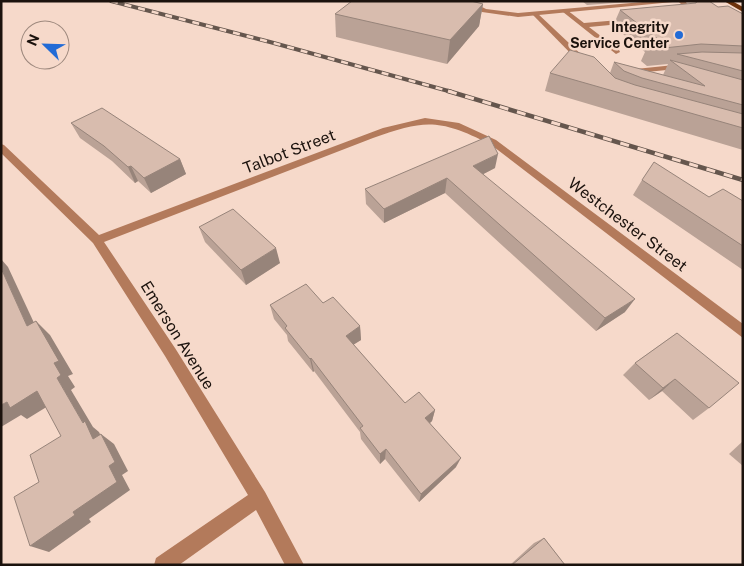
<svg xmlns="http://www.w3.org/2000/svg" width="744" height="566" viewBox="0 0 744 566" font-family="'Public Sans',sans-serif">
<style>
.lines{fill:none;stroke-linecap:round;stroke-linejoin:round}
.service{fill:#b37a5b;fill-rule:evenodd}
.minor{fill:#b37a5b;fill-rule:evenodd}
.primary{fill:#6b310b;fill-rule:evenodd}
.rail-far1-casing{stroke:#65564d;stroke-width:4}
.rail-casing{stroke:#65564d;stroke-width:4.5}
.rail-far1{stroke:#f6d9ca;stroke-width:2.5;stroke-dasharray:7;stroke-linecap:butt}
.rail{stroke:#f6d9ca;stroke-width:3;stroke-dasharray:9;stroke-linecap:butt}
.wall{fill:#baa296}
.shaded-wall{fill:#97847a}
.building{fill:#d8bcae;stroke:#97847a}
.poi-dot{fill:#226bd6;stroke:#f6d9ca;stroke-width:2}
.labels{text-anchor:middle;stroke-width:5;stroke-linejoin:round;paint-order:stroke}
.far-poi-label{font-size:14px;font-weight:bold;fill:#1b120d;stroke:#f6d9ca;text-anchor:end}
.street-label{font-size:16px;fill:#1b120d;stroke:#f6d9ca}
</style>
<rect width="100%" height="100%" fill="#f6d9ca"/>
<g class="lines">
<g class="service">
<polygon points="678,1 685,1 690,7 690,14 681,17 680,16 685,12 685,8"/>
<polygon points="563,10 567,10 584,23 631,19 634,21 631,23 589,27 619,50 620,52 616,54 563,12"/>
<polygon points="532,12 536,12 587,60 587,64 581,64 532,14"/>
<polygon points="684,64 688,66 687,68 626,74 622,72 626,70"/>
</g>
<g class="minor">
<polygon points="462,1 470,1 486,9 518,13 654,1 683,1 518,17 482,12"/>
<path d="M425 118 459 123 496 140 743 324V338L490 144C440 119 425 119 373 138L104 242 175 348 265 492 304 565H285L256 510 179 565H154L156 558 248 495 165 356 93 243 1 153V144L4 145 99 235 383 128Z"/>
</g>
<polygon class="primary" points="724,1 732,1 743,7 743,12"/>
<g class="rail-far1-casing">
<polyline id="rail-far1" points="111,1 270,42 452,92"/>
</g>
<g class="rail-casing">
<polyline id="rail" points="448,91 743,180"/>
</g>
<use href="#rail-far1" class="rail-far1"/>
<use href="#rail" class="rail"/>
</g>
<g class="wall">
<polygon points="582,1 642,1 587,5"/>
<polygon points="483,4 479,26 447,64 336,37 335,14"/>
<polygon points="718,7 743,14 743,150 545,91 550,73 610,73 614,62 663,75 668,64 647,66 641,61 645,52 613,26 620,10"/>
<polygon points="71,123 180,159 186,174 151,193 138,181 135,183 112,161 80,138"/>
<polygon points="495,168 483,174 625,312 596,331 445,193 384,223 366,204 365,189"/>
<polygon points="642,180 709,197 743,201 743,270 633,195"/>
<polygon points="199,227 280,263 246,285 205,242"/>
<polygon points="323,303 360,326 361,340 353,344 405,403 435,410 432,421 430,423 456,467 419,502 385,459 380,464 361,439 360,432 314,371 313,372 288,341 287,335 274,319 270,305"/>
<polygon points="677,333 709,408 693,420 662,391 649,400 623,375 635,363"/>
<polygon points="743,441 743,466 729,454"/>
<polygon points="544,538 565,565 510,565 534,543"/>
</g>
<g class="shaded-wall">
<polygon points="483,4 479,26 447,64 450,40"/>
<polygon points="498,154 495,168 470,181 473,166"/>
<polygon points="180,159 186,174 151,193 144,178"/>
<polygon points="131,166 138,181 135,183 128,167"/>
<polygon points="447,178 445,193 384,223 384,209"/>
<polygon points="276,248 280,263 246,285 241,270"/>
<polygon points="1,259 8,267 42,340 27,326 1,268"/>
<polygon points="635,299 625,312 596,331 605,318"/>
<polygon points="36,321 50,335 73,374 68,376 75,387 71,390 93,427 99,432 107,449 93,439 83,423 57,378"/>
<polygon points="360,326 361,340 347,349 346,336"/>
<polygon points="311,358 314,371 313,372 310,359"/>
<polygon points="675,379 662,391 649,400 663,388"/>
<polygon points="37,391 53,403 27,419 21,415 1,427 1,405 7,402"/>
<polygon points="435,410 432,421 423,429 425,418"/>
<polygon points="101,434 114,444 128,471 122,475 130,490 89,519 91,522 49,552 30,546 73,512 109,466"/>
<polygon points="386,449 385,459 380,464 380,454"/>
<polygon points="461,458 456,467 419,502 421,494"/>
</g>
<g class="building">
<polygon points="352,1 471,1 483,4 450,40 335,14"/>
<polygon points="697,1 709,1 718,7 728,6 743,14 743,46 701,44 655,49 649,44 663,43 620,10 696,3"/>
<polygon points="570,50 594,57 615,78 635,85 743,114 743,128 550,73"/>
<polygon points="702,52 743,53 743,71 677,54"/>
<polygon points="670,60 743,80 743,105 642,78 624,71 614,62 705,86"/>
<polygon points="102,108 180,159 144,178 131,166 128,167 104,146 71,123"/>
<polygon points="489,136 498,154 473,166 635,299 605,318 447,178 384,209 365,189"/>
<polygon points="654,162 709,197 723,189 743,201 743,246 642,180"/>
<polygon points="233,209 276,248 241,270 199,227"/>
<polygon points="1,268 27,326 36,321 59,361 54,363 61,375 57,378 83,423 85,421 93,439 101,434 115,462 109,466 117,482 73,512 75,515 30,546 14,497 39,482 30,455 61,436 37,391 10,408 7,402 1,405"/>
<polygon points="306,284 323,303 333,297 360,326 346,336 405,403 419,392 435,410 425,418 461,458 421,494 386,449 380,454 360,428 363,426 311,358 310,359 285,328 287,326 270,305"/>
<polygon points="677,333 739,383 709,408 675,379 663,388 635,363"/>
<polygon points="544,538 565,565 512,565"/>
</g>
<circle class="poi-dot" cx="679" cy="35" r="5"/>
<g class="labels">
<g class="far-poi-label">
<text x="669" y="32">Integrity<tspan x="669" dy="16">Service Center</tspan></text>
</g>
<g class="street-label">
<text transform="translate(289 151) rotate(-21)" y="6">Talbot Street</text>
<text transform="translate(628 224) rotate(37)" y="6">Westchester Street</text>
<text transform="translate(178 335) rotate(58)" y="6">Emerson Avenue</text>
</g>
</g>
<rect width="744" height="566" fill="none" stroke="#1b120d" stroke-width="5"/>
<g transform="translate(45 45) rotate(293)"><circle r="24" fill="#f6d9ca" stroke="#9e897e"/>
<path d="M0-4L9 19L0 12L-9 19Z" fill="#226bd6"/>
<text y="-8" font-size="14" font-weight="bold" text-anchor="middle" fill="#1b120d">N</text>
</g>
</svg>
